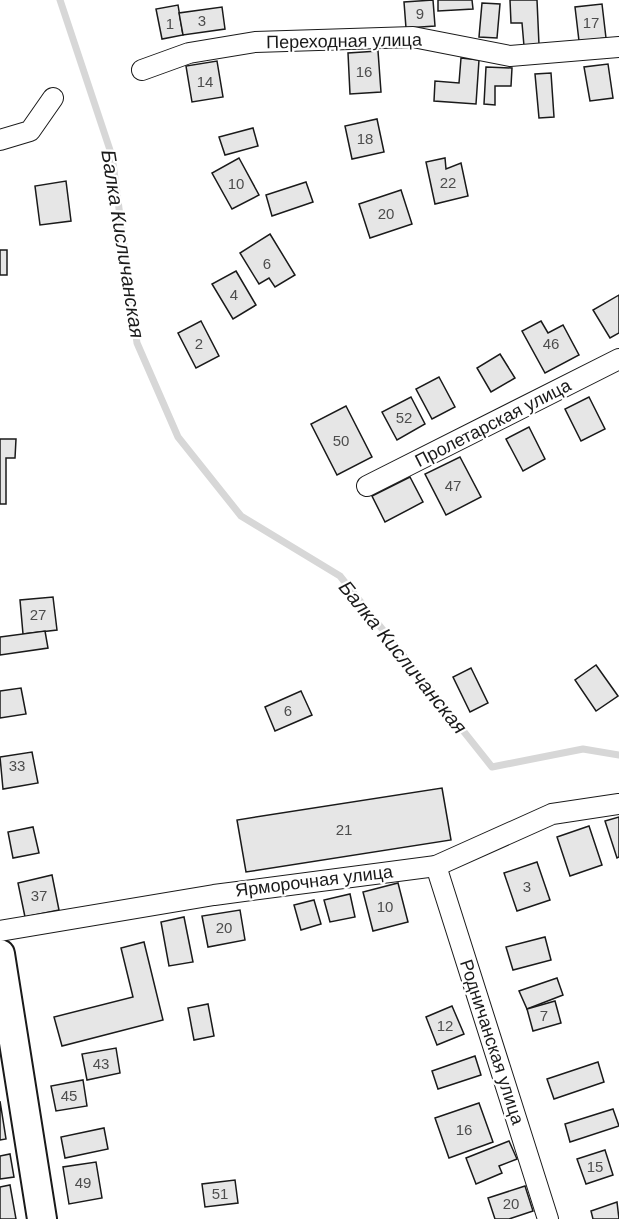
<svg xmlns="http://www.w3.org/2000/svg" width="619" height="1219" viewBox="0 0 619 1219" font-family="Helvetica,sans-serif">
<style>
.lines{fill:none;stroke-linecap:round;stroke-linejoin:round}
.stream{stroke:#d7d7d7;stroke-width:7}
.building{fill:#e6e6e6;stroke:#1a1a1a;stroke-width:1.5}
.street-casing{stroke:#1a1a1a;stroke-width:22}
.secondary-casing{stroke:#1a1a1a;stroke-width:32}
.street{stroke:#fff;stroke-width:20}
.secondary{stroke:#fff;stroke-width:28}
.labels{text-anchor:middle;stroke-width:4.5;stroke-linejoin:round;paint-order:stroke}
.number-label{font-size:15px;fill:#4d4d4d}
.street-label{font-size:18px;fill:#1a1a1a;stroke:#fff}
.water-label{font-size:20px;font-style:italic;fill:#1a1a1a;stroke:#fff}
</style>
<rect width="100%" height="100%" fill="#fff"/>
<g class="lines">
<polyline class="stream" points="60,0 112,156 137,343 178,437 241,516 340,576 492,767 583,749 619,755"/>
</g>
<g class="building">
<polygon points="433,0 435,26 406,28 404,2"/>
<polygon points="438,0 472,0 473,9 438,11"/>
<polygon points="510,0 537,0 539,45 524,46 522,23 511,23"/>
<polygon points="482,3 500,4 497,38 479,37"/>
<polygon points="602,4 606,38 579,41 575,7"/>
<polygon points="178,5 183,35 162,39 156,9"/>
<polygon points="222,7 225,29 183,35 179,13"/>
<polygon points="378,51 381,92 350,94 348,53"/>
<polygon points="461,58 479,60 476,104 434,101 435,81 459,83"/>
<polygon points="217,61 223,97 192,102 186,66"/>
<polygon points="608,64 613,98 590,101 584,67"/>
<polygon points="486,67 512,68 511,86 495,86 495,105 484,104"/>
<polygon points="551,73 554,117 539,118 535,74"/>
<polygon points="377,119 384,152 352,159 345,126"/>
<polygon points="253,128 258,146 225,155 219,137"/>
<polygon points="239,158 259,195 232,209 212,173"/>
<polygon points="445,158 446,169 461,163 468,196 435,204 426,162"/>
<polygon points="66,181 71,221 40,225 35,186"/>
<polygon points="306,182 313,202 272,216 266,195"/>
<polygon points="401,190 412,224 370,238 359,204"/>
<polygon points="270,234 295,275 275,287 269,278 259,284 240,253"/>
<rect x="0" y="250" width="7" height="25"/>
<polygon points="236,271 256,305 233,319 212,284"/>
<polygon points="619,295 619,333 610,338 593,310"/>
<polygon points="201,321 219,356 196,368 178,333"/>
<polygon points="541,321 548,333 563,325 579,355 545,373 522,331"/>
<polygon points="500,354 515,378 491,392 477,368"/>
<polygon points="439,377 455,407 432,419 416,389"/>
<polygon points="411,397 425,424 397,440 382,412"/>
<polygon points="589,397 605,429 581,441 565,409"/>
<polygon points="346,406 372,457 337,475 311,424"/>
<polygon points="529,427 545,459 523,471 506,439"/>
<polygon points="0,439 16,439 15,458 6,458 6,504 0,504"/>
<polygon points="460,457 481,497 446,515 425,474"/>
<polygon points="410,477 423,502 385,522 372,496"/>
<polygon points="53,597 57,630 23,634 20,600"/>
<polygon points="45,631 48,648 0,655 0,637"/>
<polygon points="596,665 618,696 596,711 575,680"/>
<polygon points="471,668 488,703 470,712 453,677"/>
<polygon points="21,688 26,714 0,718 0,691"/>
<polygon points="301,691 312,715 275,731 265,707"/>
<polygon points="32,752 38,783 3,789 0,757"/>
<polygon points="442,788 451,840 246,872 237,820"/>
<polygon points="619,817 619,857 617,858 605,821"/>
<polygon points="589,826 602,865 570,876 557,837"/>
<polygon points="33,827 39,853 13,858 8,832"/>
<polygon points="537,862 550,900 517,911 504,873"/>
<polygon points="52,875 59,910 25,917 18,883"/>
<polygon points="398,883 408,922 373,931 363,892"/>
<polygon points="350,894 355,917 330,922 324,900"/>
<polygon points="314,900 321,924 301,930 294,905"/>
<polygon points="240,910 245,940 208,947 202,916"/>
<polygon points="184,917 193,962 169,966 161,922"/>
<polygon points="545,937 551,960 513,970 506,947"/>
<polygon points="144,942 163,1020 62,1046 54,1017 133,997 121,948"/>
<polygon points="557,978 563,995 527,1009 519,991"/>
<polygon points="555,1001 561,1023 533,1031 527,1009"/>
<polygon points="208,1004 214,1036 194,1040 188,1008"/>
<polygon points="452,1006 464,1034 437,1045 426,1017"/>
<polygon points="116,1048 120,1073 87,1080 82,1054"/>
<polygon points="475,1056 481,1075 438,1089 432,1071"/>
<polygon points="598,1062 604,1082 554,1099 547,1079"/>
<polygon points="83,1080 87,1106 56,1111 51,1086"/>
<polygon points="0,1101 6,1139 0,1140"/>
<polygon points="479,1103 493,1142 449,1158 435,1118"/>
<polygon points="613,1109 619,1126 570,1142 565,1124"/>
<polygon points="104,1128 108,1149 65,1158 61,1137"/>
<polygon points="509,1141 517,1159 499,1166 502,1173 476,1184 466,1158"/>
<polygon points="605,1150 613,1175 586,1184 577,1159"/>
<polygon points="10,1154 14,1177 0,1179 0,1156"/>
<polygon points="96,1162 102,1198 69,1204 63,1167"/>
<polygon points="235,1180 238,1203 205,1207 202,1184"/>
<polygon points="10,1185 16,1219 0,1219 0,1187"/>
<polygon points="525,1186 533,1211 509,1219 495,1219 488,1198"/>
<polygon points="617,1202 619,1219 593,1219 591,1211"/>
</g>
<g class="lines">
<g class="street-casing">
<g id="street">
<polyline points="142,70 189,53 255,42 413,37 510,56 619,47"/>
<polyline points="0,140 30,131 53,98"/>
<polyline points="367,486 619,359"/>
<polyline points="436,866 548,1219"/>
<polyline points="0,931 214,895 436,866 552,814 619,804"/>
</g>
</g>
<g class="secondary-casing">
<polyline id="secondary" points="0,954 42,1219"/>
</g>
<use href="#street" class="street"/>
<use href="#secondary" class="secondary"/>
</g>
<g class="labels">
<g class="number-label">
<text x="420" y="19">9</text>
<text x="202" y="26">3</text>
<text x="591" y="28">17</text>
<text x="170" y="29">1</text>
<text x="364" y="77">16</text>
<text x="205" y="87">14</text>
<text x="365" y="144">18</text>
<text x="448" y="188">22</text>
<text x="236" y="189">10</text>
<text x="386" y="219">20</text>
<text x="267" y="269">6</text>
<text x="234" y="300">4</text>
<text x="199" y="349">2</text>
<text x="551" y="349">46</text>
<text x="404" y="423">52</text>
<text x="341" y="446">50</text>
<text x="453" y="491">47</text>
<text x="38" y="620">27</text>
<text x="288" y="716">6</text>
<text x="17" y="771">33</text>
<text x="344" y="835">21</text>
<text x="527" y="892">3</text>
<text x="39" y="901">37</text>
<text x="385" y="912">10</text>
<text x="224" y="933">20</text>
<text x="544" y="1021">7</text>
<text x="445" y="1031">12</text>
<text x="101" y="1069">43</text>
<text x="69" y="1101">45</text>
<text x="464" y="1135">16</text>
<text x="595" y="1172">15</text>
<text x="83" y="1188">49</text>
<text x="220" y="1199">51</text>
<text x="511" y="1209">20</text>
</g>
<g class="street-label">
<text transform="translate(344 41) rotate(-1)" y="6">Переходная улица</text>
<text transform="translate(493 423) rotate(-27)" y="6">Пролетарская улица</text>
<text transform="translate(314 881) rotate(-7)" y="6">Ярморочная улица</text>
<text transform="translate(492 1042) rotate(72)" y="6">Родничанская улица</text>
</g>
<g class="water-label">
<text transform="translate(123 244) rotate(81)" y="7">Балка Кисличанская</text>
<text transform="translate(403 657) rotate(51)" y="7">Балка Кисличанская</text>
</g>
</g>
</svg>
